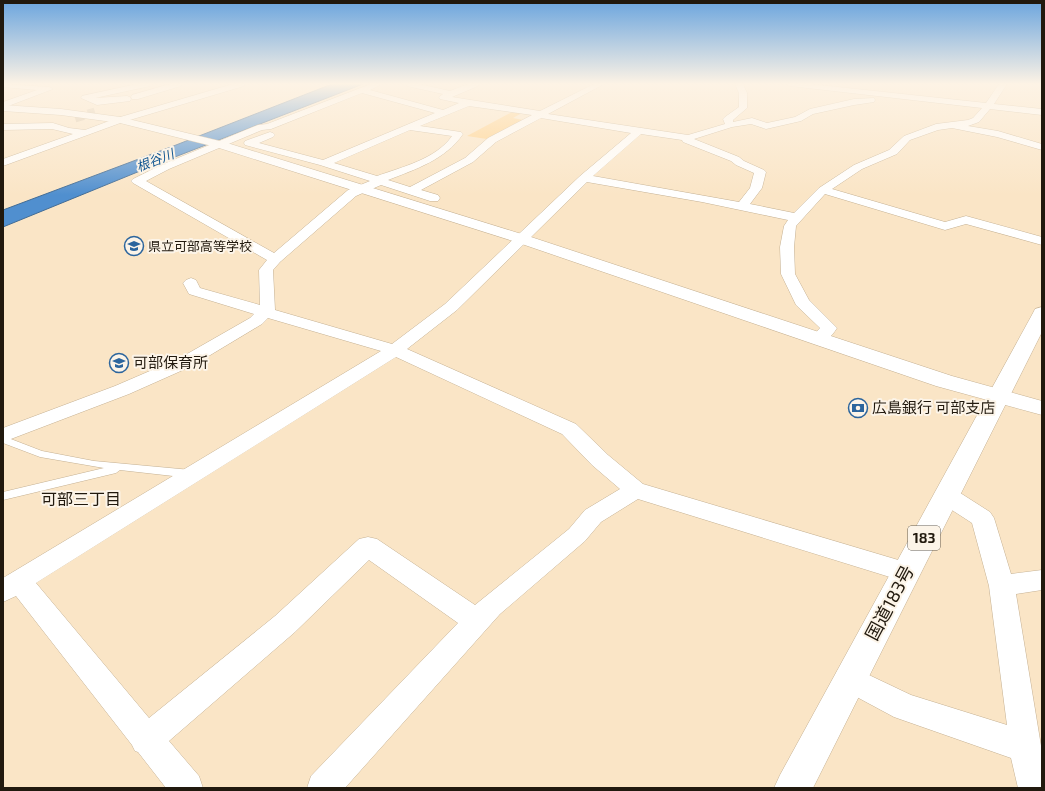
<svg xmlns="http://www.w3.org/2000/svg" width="1045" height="791" viewBox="0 0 1045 791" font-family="'Exo 2','Noto Sans JP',sans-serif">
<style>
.green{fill:#ffd086}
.water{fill:#508fcf;stroke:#426c95}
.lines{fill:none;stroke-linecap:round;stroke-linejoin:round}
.street-tunnel{stroke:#d9c6aa;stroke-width:9;stroke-dasharray:9 4.5;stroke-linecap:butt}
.lane-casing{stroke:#c5b193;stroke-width:1}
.street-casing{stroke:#c5b193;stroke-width:1}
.secondary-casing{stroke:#c5b193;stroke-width:1}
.highway-casing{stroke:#c5b193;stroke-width:1}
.lane{fill:#fff;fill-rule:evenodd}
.street{fill:#fff;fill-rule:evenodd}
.secondary{fill:#fff;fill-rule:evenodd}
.highway{fill:#fff;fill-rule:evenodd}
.labels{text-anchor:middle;stroke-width:4;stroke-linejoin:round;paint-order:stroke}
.far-water-label{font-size:13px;font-style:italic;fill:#0e5490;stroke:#fcf4e8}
.far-poi-label{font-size:13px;fill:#21190e;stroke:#fcf4e8;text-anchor:start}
.shield{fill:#fcf4e8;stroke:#635b4f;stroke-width:1}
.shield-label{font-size:14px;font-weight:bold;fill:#21190e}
.poi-label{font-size:15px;fill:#21190e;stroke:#fcf4e8;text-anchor:start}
.neighbourhood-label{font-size:16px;fill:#21190e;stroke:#fcf4e8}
.near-street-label{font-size:18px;fill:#21190e;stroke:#fcf4e8}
</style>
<rect width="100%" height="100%" fill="#fae5c6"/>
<polygon class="green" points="512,112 522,113 513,118 523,120 487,139 467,136"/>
<polygon class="water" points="332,84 363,84 162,162 3,227 3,210 176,145"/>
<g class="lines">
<polyline class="street-tunnel" points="75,118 95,112"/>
<g class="lane-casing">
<polygon id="lane" points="3,436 42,451 94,461 191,470 195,471 196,474 195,477 191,478 120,470 116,473 3,500 3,492 104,468 40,457 3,443"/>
</g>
<g class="street-casing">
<g id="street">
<polygon points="3,84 49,87 53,89 3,108 3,102 37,90 3,87"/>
<polygon points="137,84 151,84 150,86 95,98 127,96 130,97 131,99 130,101 97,105 81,98 82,96"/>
<polygon points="170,84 182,84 181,86 138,99 132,99 131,97 132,95"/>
<polygon points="233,84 245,84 244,86 123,122 3,166 3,159 73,134 52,129 3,130 3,124 53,123 69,128 85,130 117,118"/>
<path d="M371 84H382L370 90 443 110 459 103 440 99 439 97 443 94 407 86 406 84H419L450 91 468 84H479L478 86 452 97 540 111 594 84H604L548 114 688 135 725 124 723 119 725 117 739 107V93L735 84H743L747 93V108L733 120V122L752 118 767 123 795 117 810 109 854 99 874 98 875 100 874 102 854 105 813 114 801 121 766 129 751 124 732 127 694 139 739 157 744 161 764 170 766 172 762 188 750 204 794 213 819 188 854 165 889 150 904 136 936 124 968 120 973 118 982 108 790 86 786 84H810L986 103 999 84H1007L994 104 1042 109V115L990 109 979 122 968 126 998 131 1042 144V150L997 137 952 128 938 130 910 140 897 154 862 169 832 189 945 222 966 216 1042 237V245L966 224 945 230 825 194 796 226 794 247 795 274 809 300 837 328C831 337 824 346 812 343L810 339 820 328 796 305 781 274 780 247 784 226 788 220 702 202 587 182 457 310 407 349 576 424 608 455 643 484 915 565 919 572 915 579 906 582 638 499 601 522 585 541 500 614 345 788H307L311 776 458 623 369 560 295 632 169 741 199 776 203 788H166L138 752 135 751 132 745 16 596 3 602V578L381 351 268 318 262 324 192 366 129 394 3 442V428L115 386 180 358 250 318 254 314 189 294 183 283 186 280 191 278 196 280 200 288 260 305 259 270 267 260 133 183 131 181 133 179 161 165 258 125 267 124ZM362 93 435 113 323 160 259 143 273 137 275 135 273 133 270 132 245 141 244 143 245 145 320 165 370 181 348 190 274 253 146 181 169 169 262 130 271 129ZM469 106 532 115 488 138 465 158 410 187 388 180C416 169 445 160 463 134L461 132 420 126ZM541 118 631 133 580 176 445 304 392 344 275 310 273 270 280 262 356 196 381 185 430 201H438L440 198 438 195 421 190 473 162 496 142ZM410 130 452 136C436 159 402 167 377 176L334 163ZM641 134 682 140 683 142 731 161 736 165 754 173 750 188 739 202 593 176ZM396 357 562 434 592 465 620 489 585 510 569 529 475 605 377 539 368 537 359 539 275 616 149 718 36 583Z"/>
<polygon points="946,487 954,489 990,512 994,518 1011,574 1042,570 1042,590 1016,594 1042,752 1042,788 1018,788 1011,758 894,717 840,688 835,679 840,670 850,666 911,695 1007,725 989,586 972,523 938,501 935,495 938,489"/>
</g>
</g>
<g class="secondary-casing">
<polygon id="secondary" points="3,105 61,109 120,117 224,142 528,236 952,376 1042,401 1042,415 936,386 516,242 216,147 120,123 61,115 3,111"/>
</g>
<g class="highway-casing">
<polygon id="highway" points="1042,307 1042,332 813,788 774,788 780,775 1033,313 1035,309"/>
</g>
<use href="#lane" class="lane"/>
<use href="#street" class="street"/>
<use href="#secondary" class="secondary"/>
<use href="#highway" class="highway"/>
</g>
<linearGradient id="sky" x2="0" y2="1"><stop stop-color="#6ba5de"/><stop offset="0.43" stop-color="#fdf3e5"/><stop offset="1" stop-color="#fdf3e5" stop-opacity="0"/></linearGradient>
<rect width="1045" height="195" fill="url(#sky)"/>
<defs>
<g id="school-ring" transform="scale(1)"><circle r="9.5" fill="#fcf4e8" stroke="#2c659d" stroke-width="1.5"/><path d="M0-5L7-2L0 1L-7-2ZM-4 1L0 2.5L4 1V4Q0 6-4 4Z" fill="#2c659d"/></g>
<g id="bank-ring" transform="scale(1)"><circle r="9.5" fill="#fcf4e8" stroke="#2c659d" stroke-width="1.5"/><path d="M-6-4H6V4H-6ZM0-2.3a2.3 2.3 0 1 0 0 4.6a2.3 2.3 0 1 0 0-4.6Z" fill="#2c659d"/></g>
</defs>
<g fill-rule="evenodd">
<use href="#school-ring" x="134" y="246"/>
<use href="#school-ring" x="119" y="363"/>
<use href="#bank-ring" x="858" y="408"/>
</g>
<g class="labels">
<g class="far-water-label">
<text transform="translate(155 160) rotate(-21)" y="5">根谷川</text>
</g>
<g class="far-poi-label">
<text x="148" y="251">県立可部高等学校</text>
</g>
<rect class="shield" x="908" y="526" width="32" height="24" rx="3"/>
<g class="shield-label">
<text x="924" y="543">183</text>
</g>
<g class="poi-label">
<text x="133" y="368">可部保育所</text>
<text x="872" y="413">広島銀行 可部支店</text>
</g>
<g class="neighbourhood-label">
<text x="81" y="505">可部三丁目</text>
</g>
<g class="near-street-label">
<text transform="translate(890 603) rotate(-62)" y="6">国道183号</text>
</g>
</g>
<rect width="1045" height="791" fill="none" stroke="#21190e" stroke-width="8"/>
</svg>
